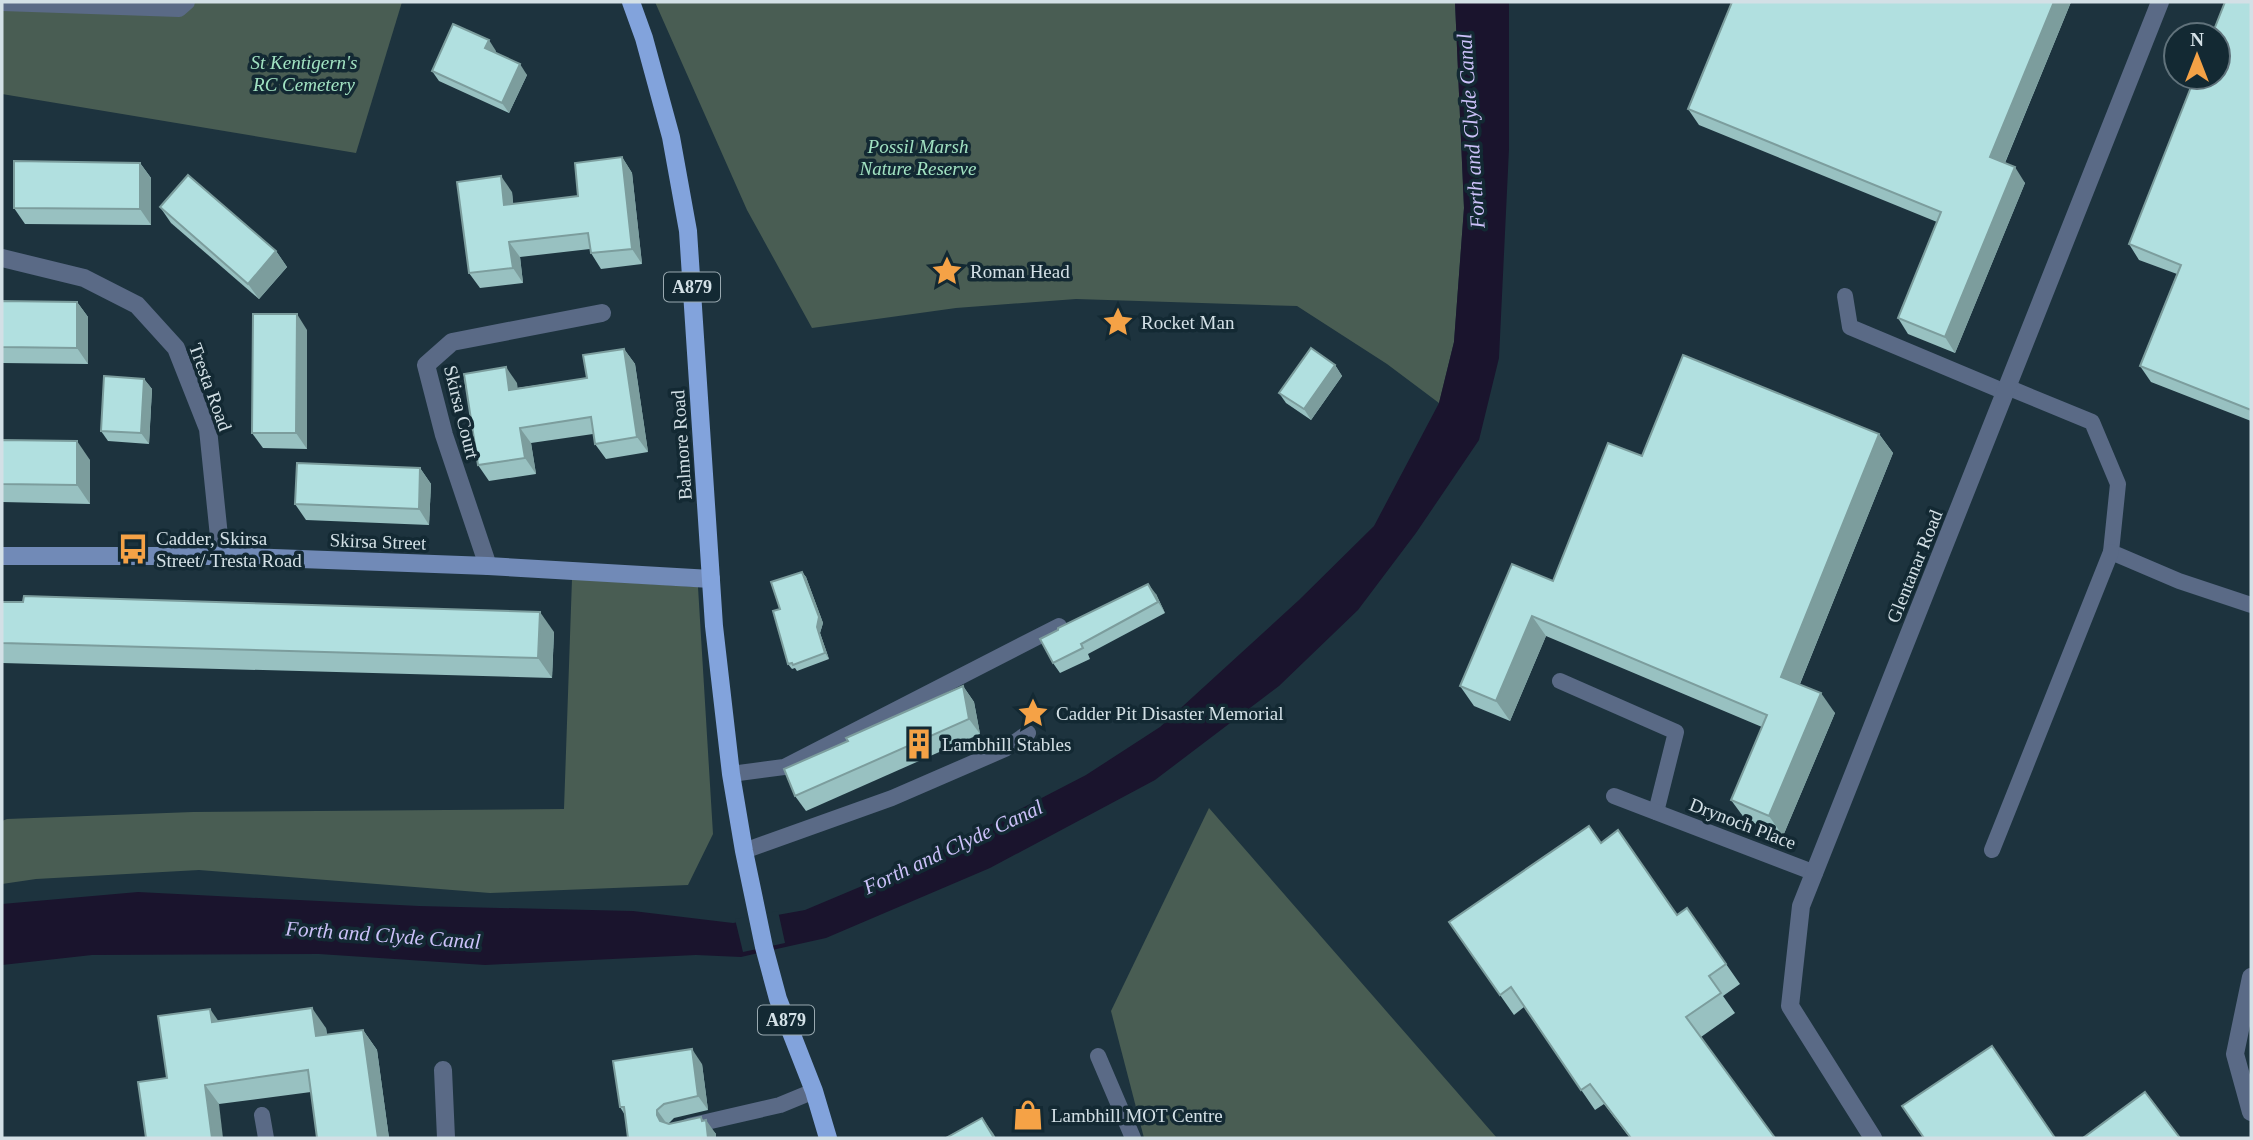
<svg xmlns="http://www.w3.org/2000/svg" width="2253" height="1140" viewBox="0 0 2253 1140" font-family="'Times New Roman',serif">
<style>
.green{fill:#495d53}
.water{fill:#1a142d}
.pier{fill:#1d333e}
.lines{fill:none;stroke-linecap:round;stroke-linejoin:round}
.lane{stroke:#5a6a86;stroke-width:16}
.street{stroke:#5a6a86;stroke-width:18}
.secondary{stroke:#718ab7;stroke-width:18}
.primary{stroke:#82a3dc;stroke-width:18}
.wall{fill:#98c1c1}
.shaded-wall{fill:#7c9d9d}
.building{fill:#b1e0e0;stroke:#7c9d9d;stroke-width:2}
.labels{text-anchor:middle;stroke-width:7;stroke-linejoin:round;paint-order:stroke}
.shield{fill:#132933;stroke:#99a9b0;stroke-width:2}
.shield-label{font-size:18px;font-weight:bold;fill:#d3e0e6}
.park-label{font-size:19px;font-style:italic;fill:#a1e2c2;stroke:#132933}
.poi-label{font-size:19px;fill:#d3e0e6;stroke:#132933;text-anchor:start}
.street-label{font-size:19px;fill:#d3e0e6;stroke:#132933}
.water-label{font-size:21px;font-style:italic;fill:#ccc1f9;stroke:#132933}
</style>
<rect width="100%" height="100%" fill="#1d333e"/>
<g class="green">
<polygon points="2,2 402,2 356,153 2,94"/>
<polygon points="655,2 1455,2 1464,208 1454,342 1439,403 1387,364 1297,306 1076,299 956,308 812,328 747,210"/>
<polygon points="572,579 698,587 713,834 688,885 490,893 199,870 36,879 2,884 2,821 7,819 193,812 564,809"/>
<polygon points="1209,808 1497,1138 1144,1138 1111,1011"/>
</g>
<polygon class="water" points="1455,2 1509,2 1509,149 1499,358 1479,440 1416,533 1358,610 1279,686 1155,780 990,868 826,938 741,957 696,955 485,965 319,954 92,955 2,965 2,904 138,892 419,906 633,911 733,923 805,910 912,865 1086,775 1160,727 1299,600 1374,526 1439,403 1454,342 1464,208"/>
<polygon class="pier" points="778,911 785,943 743,952 735,919"/>
<g class="lines">
<g class="lane">
<polyline points="2,3 179,9 187,2"/>
<polyline points="1845,296 1850,327 2005,392"/>
<polyline points="2007,387 2092,422 2118,484 2111,552 2179,581 2251,605"/>
<polyline points="1560,681 1676,732 1656,812"/>
<polyline points="731,774 784,767 1059,626"/>
<polyline points="1614,796 1815,873"/>
<polyline points="1992,850 2111,552"/>
<polyline points="744,851 892,798 1005,749 1028,733"/>
<polyline points="1098,1056 1133,1138"/>
<polyline points="262,1115 266,1138"/>
<polyline points="689,1126 780,1105 814,1091"/>
</g>
<g class="street">
<polyline points="2,258 84,278 137,305 176,348 208,429 221,556"/>
<polyline points="488,566 444,435 426,365 452,342 602,313"/>
<polyline points="2251,977 2235,1054 2251,1112"/>
<polyline points="443,1070 446,1138"/>
<polyline points="1873,1138 1790,1006 1801,906 2160,2"/>
</g>
<polyline class="secondary" points="2,556 221,556 488,566 711,579"/>
<polyline class="primary" points="631,2 644,38 671,137 688,231 714,626 731,774 744,851 764,947 778,999 814,1091 828,1138"/>
</g>
<g class="wall">
<polygon points="1732,2 2071,2 2005,163 2025,183 1955,353 1908,334 1898,318 1937,222 1699,125 1688,109"/>
<polygon points="2251,2 2251,421 2151,382 2140,366 2177,274 2139,260 2129,244"/>
<polygon points="496,51 495,53 527,75 509,113 439,81 432,71"/>
<polygon points="622,157 632,173 642,264 601,269 591,253 590,249 520,257 523,283 480,288 469,273 512,192 513,204 578,196"/>
<polygon points="140,163 151,178 151,225 25,224 14,208"/>
<polygon points="160,207 276,251 287,267 259,299 171,223"/>
<polygon points="2,301 77,302 88,317 88,364 2,363"/>
<polygon points="307,330 307,449 263,448 252,433"/>
<polygon points="624,349 635,364 648,452 606,459 595,444 593,434 531,443 536,474 489,481 478,465 517,383 517,388 587,378"/>
<polygon points="1335,365 1342,376 1311,420 1286,403 1279,393"/>
<polygon points="144,379 152,389 149,444 108,441 101,431"/>
<polygon points="1879,434 1893,453 1800,684 1835,713 1783,836 1745,819 1731,800 1762,727 1546,636 1510,721 1474,706 1460,686 1553,581 1642,456"/>
<polygon points="2,440 90,460 90,504 2,502"/>
<polygon points="420,468 431,484 429,525 306,520 295,504"/>
<polygon points="802,572 806,577 823,623 820,633 829,659 797,671 795,668 792,669 788,664 780,609"/>
<polygon points="1156,594 1165,613 1088,654 1090,659 1060,673 1053,663"/>
<polygon points="2,602 554,632 552,678 2,663"/>
<polygon points="963,686 974,702 980,734 806,811 795,796 848,741"/>
<polygon points="1601,843 1677,915 1687,908 1740,984 1723,996 1735,1013 1701,1037 1775,1138 1630,1138 1604,1104 1595,1110 1524,1007 1514,1015 1449,922"/>
<polygon points="219,1021 326,1028 327,1035 363,1030 377,1050 389,1138 317,1138 311,1092 219,1104 167,1078"/>
<polygon points="702,1064 708,1110 674,1118 668,1124 704,1121 716,1134 716,1138 628,1138 625,1115 620,1107"/>
</g>
<g class="shaded-wall">
<polygon points="2054,2 2071,2 2001,172 1990,157"/>
<polygon points="489,40 496,51 492,59 485,48"/>
<polygon points="520,64 527,75 509,113 502,103"/>
<polygon points="622,157 632,173 642,264 632,249"/>
<polygon points="140,163 151,178 151,225 140,209"/>
<polygon points="2015,167 2025,183 1955,353 1945,337"/>
<polygon points="501,176 512,192 515,220 504,205"/>
<polygon points="509,242 520,257 523,283 513,268"/>
<polygon points="276,251 287,267 259,299 248,284"/>
<polygon points="77,302 88,317 88,364 77,348"/>
<polygon points="297,314 307,330 307,449 296,433"/>
<polygon points="624,349 635,364 648,452 637,437"/>
<polygon points="1335,365 1342,376 1311,420 1304,409"/>
<polygon points="506,367 517,383 520,405 509,390"/>
<polygon points="144,379 152,389 149,444 141,433"/>
<polygon points="520,428 531,443 536,474 525,458"/>
<polygon points="1879,434 1893,453 1795,696 1781,677"/>
<polygon points="77,441 90,460 90,504 77,485"/>
<polygon points="420,468 431,484 429,525 419,509"/>
<polygon points="802,572 806,577 823,623 820,633 829,659 825,653 817,627"/>
<polygon points="1148,584 1156,594 1165,613 1158,602"/>
<polygon points="540,612 554,632 552,678 538,658"/>
<polygon points="1532,616 1546,636 1510,721 1496,701"/>
<polygon points="963,686 974,702 980,734 969,719"/>
<polygon points="1821,693 1835,713 1783,836 1769,816"/>
<polygon points="312,1008 326,1028 330,1056 316,1036"/>
<polygon points="210,1009 224,1029 212,1022"/>
<polygon points="363,1030 377,1050 389,1138 378,1138"/>
<polygon points="692,1049 702,1064 708,1110 698,1096"/>
<polygon points="205,1085 219,1104 223,1138 212,1138"/>
<polygon points="657,1110 667,1124 660,1121 657,1115"/>
<polygon points="701,1117 706,1124 706,1120 716,1134 716,1138 708,1138"/>
<polygon points="982,1118 993,1133 996,1138 994,1138"/>
</g>
<g class="building">
<polygon points="1732,2 2054,2 1990,157 2015,167 1945,337 1898,318 1941,212 1688,109"/>
<polygon points="2225,2 2251,2 2251,410 2140,366 2181,265 2129,244 2195,77 2218,77 2218,35 2212,35"/>
<polygon points="453,24 489,40 485,48 520,64 502,103 432,71"/>
<polygon points="622,157 632,249 591,253 588,233 509,242 513,268 469,273 457,182 501,176 504,205 578,196 575,163"/>
<polygon points="14,161 140,163 140,209 14,208"/>
<polygon points="188,175 276,251 248,284 160,207"/>
<polygon points="2,301 77,302 77,348 2,347"/>
<polygon points="253,314 297,314 296,433 252,433"/>
<polygon points="1311,348 1335,365 1304,409 1279,393"/>
<polygon points="624,349 637,437 595,444 591,417 520,428 525,458 478,465 464,374 506,367 509,390 587,378 583,355"/>
<polygon points="1683,355 1879,434 1781,677 1821,693 1769,816 1731,800 1767,715 1532,616 1496,701 1460,686 1512,564 1553,581 1608,443 1642,456"/>
<polygon points="104,376 144,379 141,433 101,431"/>
<polygon points="2,440 77,441 77,485 2,484"/>
<polygon points="297,463 420,468 419,509 295,504"/>
<polygon points="802,572 819,617 817,627 825,653 793,665 792,663 788,664 773,611 780,609 771,582"/>
<polygon points="1148,584 1158,602 1081,644 1083,648 1053,663 1040,639 1058,630 1058,628"/>
<polygon points="24,596 540,612 538,658 2,643 2,602 23,602"/>
<polygon points="963,686 969,719 795,796 784,769 848,741 846,738"/>
<polygon points="1589,826 1601,843 1618,830 1677,915 1687,908 1726,964 1709,976 1721,993 1686,1017 1775,1138 1631,1138 1590,1084 1581,1090 1511,987 1500,995 1449,922"/>
<polygon points="312,1008 316,1036 363,1030 378,1138 317,1138 308,1070 205,1085 212,1138 146,1138 138,1082 167,1078 158,1016 210,1009 212,1022"/>
<polygon points="1992,1046 2055,1138 1924,1138 1902,1106"/>
<polygon points="692,1049 698,1096 664,1104 657,1110 657,1115 660,1121 669,1124 701,1117 702,1121 706,1120 708,1138 628,1138 624,1107 620,1107 613,1061"/>
<polygon points="2145,1092 2180,1138 2083,1138"/>
<polygon points="982,1118 994,1138 946,1138"/>
</g>
<defs>
<g id="sight-bare" transform="scale(2.415)"><path d="M0-6L1.8-2.2L6-1.7L2.9 1.2L3.7 5.4L0 3.3L-3.7 5.4L-2.9 1.2L-6-1.7L-1.8-2.2Z" fill="#f5a246" stroke="#132933" stroke-width="2.5" paint-order="stroke"/></g>
<g id="bus-bare" transform="scale(2.415)"><path d="M-5-6H5V4H4V6H2V4H-2V6H-4V4H-5ZM-3.5-4V0h7V-4ZM-3.5 1.2v1.5H-2V1.2ZM2 1.2v1.5H3.5V1.2Z" fill="#f5a246" stroke="#132933" stroke-width="2.5" paint-order="stroke"/></g>
<g id="building-bare" transform="scale(2.415)"><path d="M-4-6H4V6H1V3H-1V6H-4ZM-2.5-4.3h1.7v1.8h-1.7ZM.8-4.3h1.7v1.8H.8ZM-2.5-1h1.7V.8h-1.7ZM.8-1h1.7V.8H.8Z" fill="#f5a246" stroke="#132933" stroke-width="2.5" paint-order="stroke"/></g>
<g id="shop-bare" transform="scale(2.415)"><path d="M-5-2.5h2.3a2.7 3.5 0 0 1 5.4 0H5L5.5 6h-11ZM-1.5-2.5h3a1.5 2.3 0 0 0-3 0Z" fill="#f5a246" stroke="#132933" stroke-width="2.5" paint-order="stroke"/></g>
</defs>
<g fill-rule="evenodd">
<use href="#sight-bare" x="947" y="271"/>
<use href="#sight-bare" x="1118" y="322"/>
<use href="#bus-bare" x="133" y="549"/>
<use href="#sight-bare" x="1033" y="713"/>
<use href="#building-bare" x="919" y="744"/>
<use href="#shop-bare" x="1028" y="1115"/>
</g>
<g class="labels">
<g class="shield">
<rect x="664" y="272.5" width="56" height="29" rx="5"/>
<rect x="758" y="1005.5" width="56" height="29" rx="5"/>
</g>
<g class="shield-label">
<text x="692" y="293">A879</text>
<text x="786" y="1026">A879</text>
</g>
<g class="park-label">
<text x="304" y="69">St Kentigern's<tspan x="304" dy="22">RC Cemetery</tspan></text>
<text x="918" y="153">Possil Marsh<tspan x="918" dy="22">Nature Reserve</tspan></text>
</g>
<g class="poi-label">
<text x="970" y="278">Roman Head</text>
<text x="1141" y="329">Rocket Man</text>
<text x="156" y="545">Cadder, Skirsa<tspan x="156" dy="22">Street/ Tresta Road</tspan></text>
<text x="1056" y="720">Cadder Pit Disaster Memorial</text>
<text x="942" y="751">Lambhill Stables</text>
<text x="1051" y="1122">Lambhill MOT Centre</text>
</g>
<g class="street-label">
<text transform="translate(211 387) rotate(70)" y="7">Tresta Road</text>
<text transform="translate(462 412) rotate(76)" y="7">Skirsa Court</text>
<text transform="translate(681 445) rotate(-94)" y="7">Balmore Road</text>
<text transform="translate(378 541) rotate(2)" y="7">Skirsa Street</text>
<text transform="translate(1914 566) rotate(-68)" y="7">Glentanar Road</text>
<text transform="translate(1743 823) rotate(21)" y="7">Drynoch Place</text>
</g>
<g class="water-label">
<text transform="translate(1471 131) rotate(-94)" y="7">Forth and Clyde Canal</text>
<text transform="translate(953 847) rotate(-25)" y="7">Forth and Clyde Canal</text>
<text transform="translate(383 935) rotate(4)" y="7">Forth and Clyde Canal</text>
</g>
</g>
<rect width="2253" height="1140" fill="none" stroke="#d3e0e6" stroke-width="7"/>
<g transform="translate(2197 56)"><circle r="33" fill="#132933" stroke="#60727b" stroke-width="2"/>
<path d="M0-5L12 26L0 18L-12 26Z" fill="#f5a246"/>
<text y="-10" font-size="19" font-weight="bold" text-anchor="middle" fill="#d3e0e6">N</text>
</g>
</svg>
